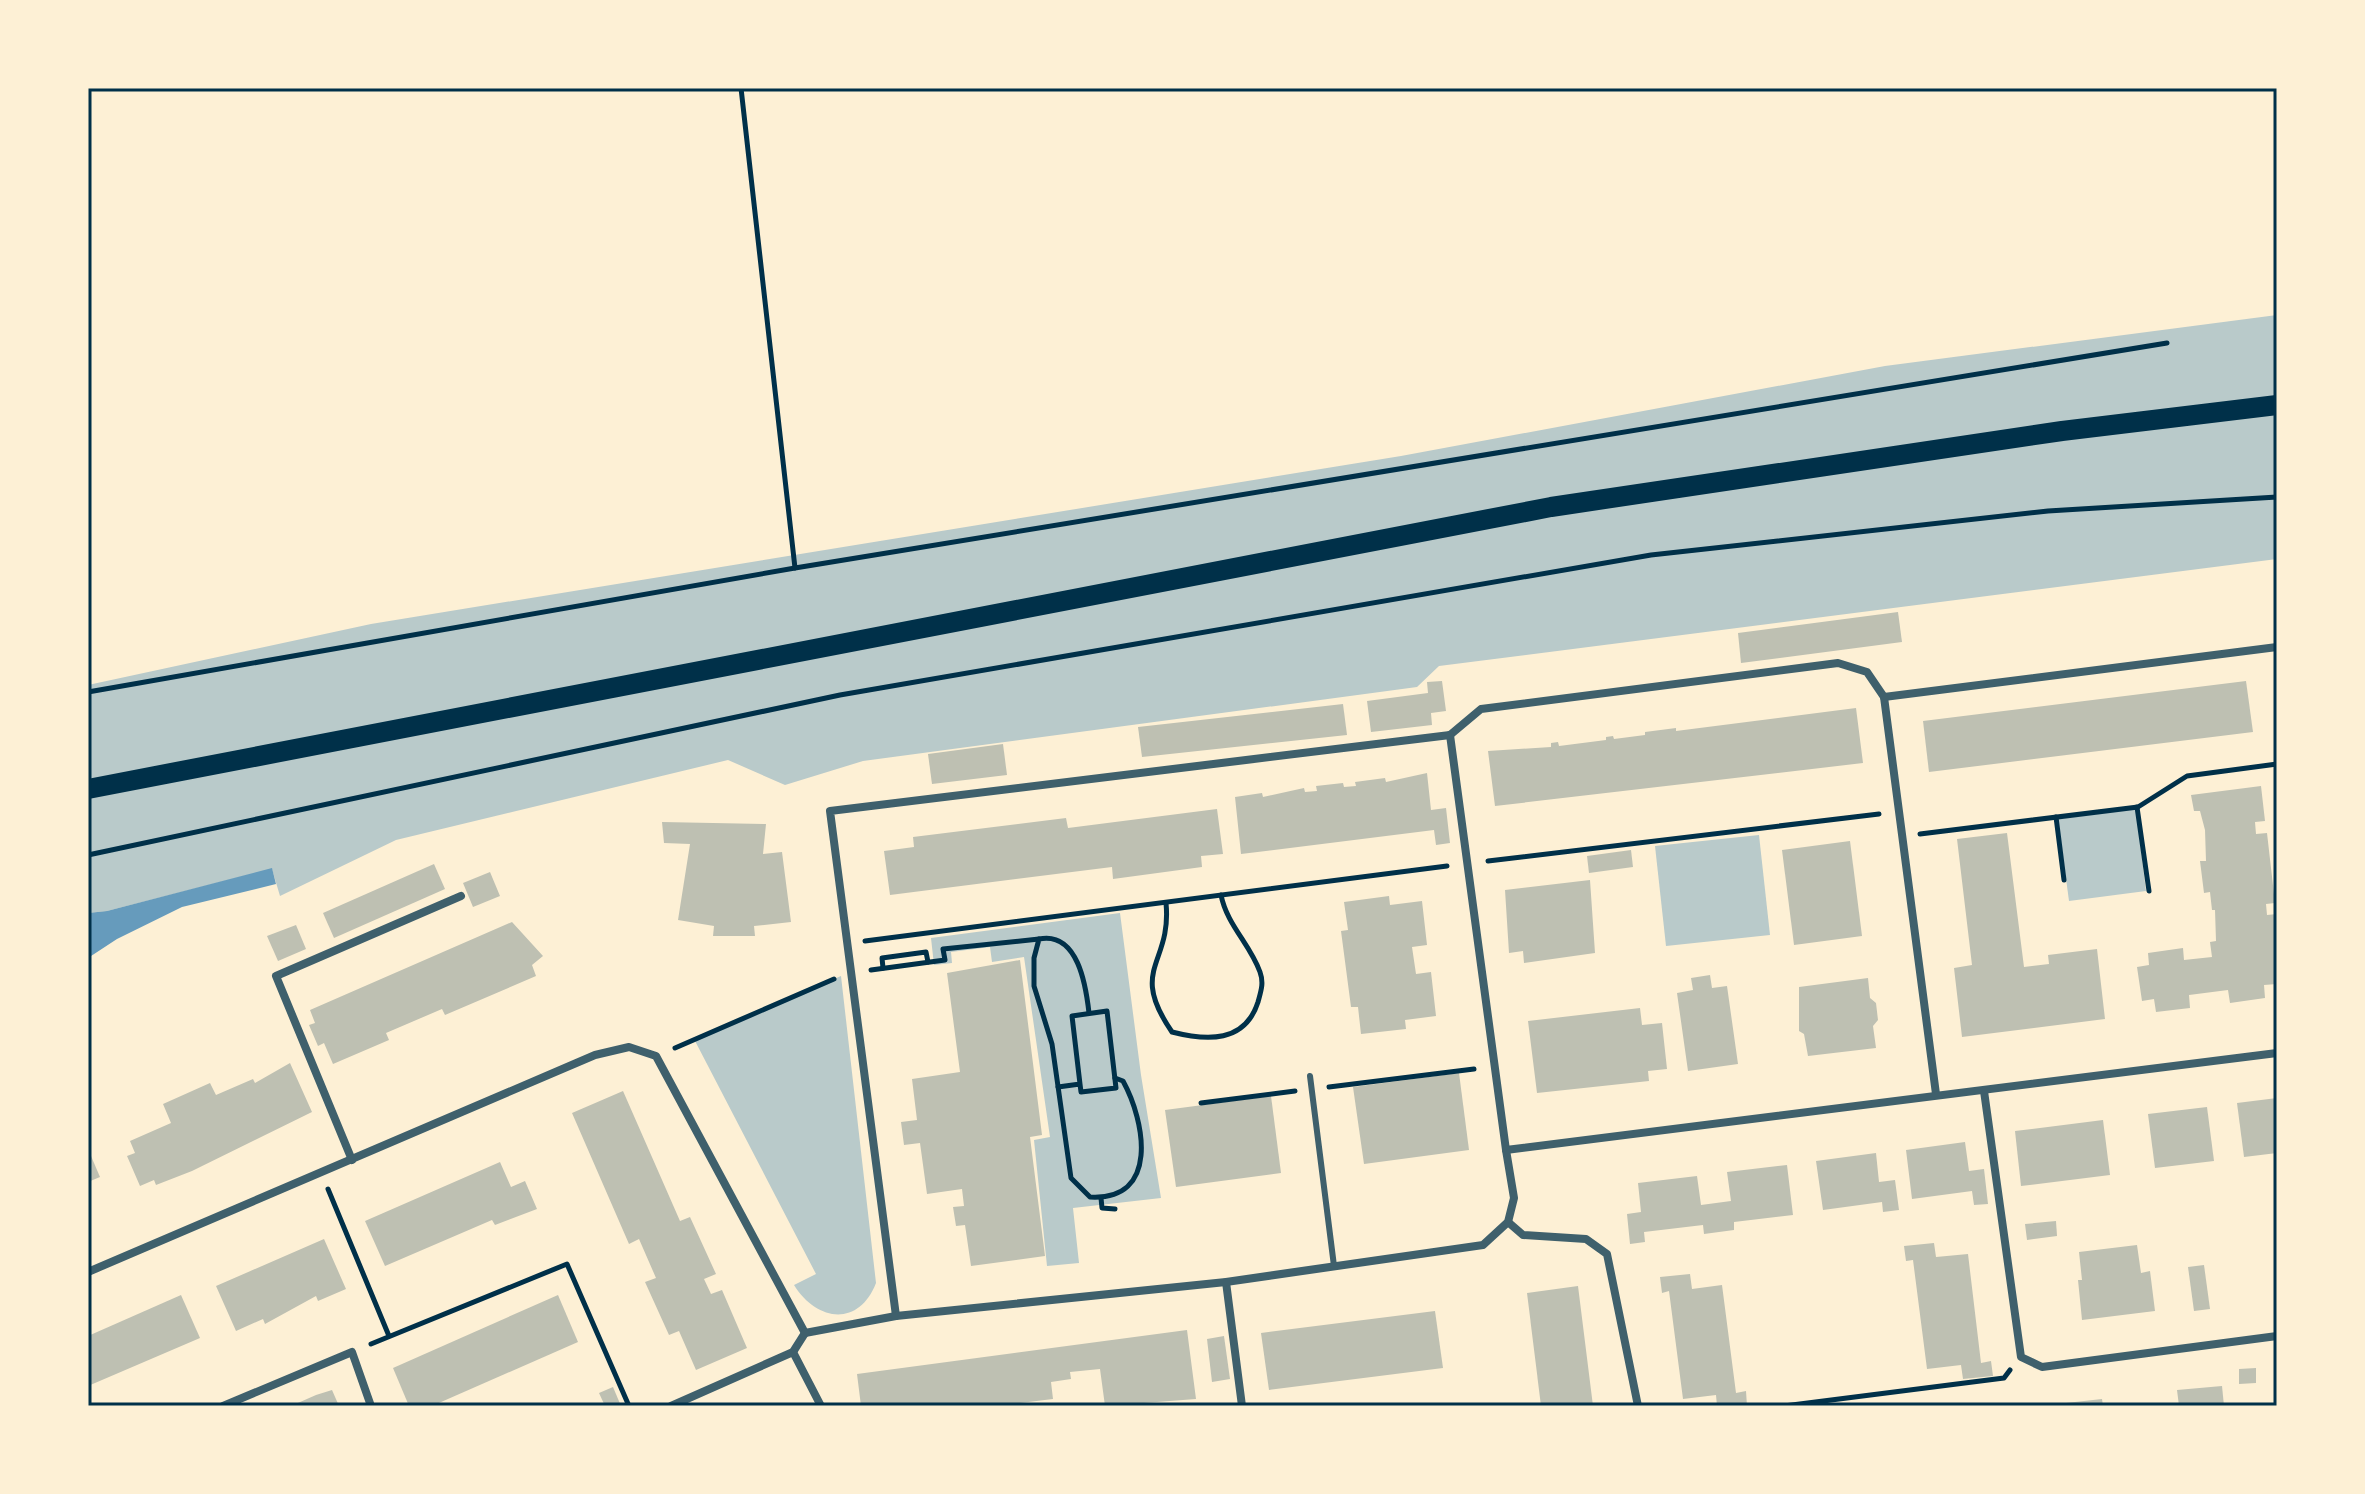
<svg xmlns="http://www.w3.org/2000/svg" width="2365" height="1494" viewBox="0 0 2365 1494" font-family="Arial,sans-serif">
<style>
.green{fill:#b9caca}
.water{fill:#669bbc}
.building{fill:#bec0b2}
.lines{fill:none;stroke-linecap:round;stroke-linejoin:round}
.path{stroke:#003049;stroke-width:5}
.service{stroke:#3f606c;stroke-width:6}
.minor{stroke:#3f606c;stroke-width:8}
.primary{stroke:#003049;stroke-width:20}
.neatline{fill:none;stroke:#003049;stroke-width:3}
</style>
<rect width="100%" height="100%" fill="#fdf0d5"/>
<g class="green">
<polygon points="2277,315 2277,559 1439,666 1417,687 863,761 785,785 728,760 396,840 280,896 272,869 107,911 88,913 88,685 371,624 1401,456 1885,366"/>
<polygon points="2136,809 2146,891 2069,901 2058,819"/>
<polygon points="1759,835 1770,935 1666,946 1655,846"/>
<polygon points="1120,913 1141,1075 1161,1198 1073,1208 1079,1263 1047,1266 1034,1140 1050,1137 1024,957 992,962 990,947 951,952 952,963 934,965 931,938"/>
<path d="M841 976 876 1283C859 1327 817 1322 794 1285L816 1274 694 1039Z"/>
</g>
<polygon class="water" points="272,868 276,884 182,907 117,939 88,958 88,913 107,911"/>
<g class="building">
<polygon points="1898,612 1902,642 1741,663 1738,633"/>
<polygon points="1442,681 1446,711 1431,713 1432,725 1371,732 1367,701 1428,693 1427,682"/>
<polygon points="2246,681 2253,732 1929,772 1923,721"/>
<polygon points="1343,704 1347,735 1142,757 1138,727"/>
<polygon points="1856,708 1863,763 1495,806 1488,751 1551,747 1551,743 1558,742 1559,746 1606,740 1606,737 1613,736 1614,739 1645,735 1645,732 1676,728 1676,731"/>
<polygon points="1003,744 1007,775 932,784 928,754"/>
<polygon points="1427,773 1431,810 1446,808 1450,843 1436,845 1434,830 1241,854 1235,797 1262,793 1263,797 1304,788 1305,792 1317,791 1316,786 1343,783 1344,787 1356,786 1355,782 1385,778 1386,782"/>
<polygon points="2261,786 2265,821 2255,822 2256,834 2267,833 2275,903 2266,904 2267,915 2277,914 2277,984 2264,985 2265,998 2230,1003 2228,990 2189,995 2190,1008 2156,1012 2154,999 2142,1001 2137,967 2149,965 2148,953 2183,948 2184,960 2212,957 2210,942 2216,941 2215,910 2212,910 2210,892 2204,893 2200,861 2206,861 2205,830 2200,811 2194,811 2191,795"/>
<polygon points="1217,809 1223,854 1201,856 1202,867 1113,879 1112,867 890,895 884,851 914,847 913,837 1066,818 1068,828"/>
<polygon points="662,822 766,824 763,854 782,852 791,922 754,926 755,936 713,936 714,926 678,920 690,844 664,843"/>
<polygon points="2007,833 2024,967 2049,964 2048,955 2097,949 2105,1019 1962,1037 1954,968 1972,965 1957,839"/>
<polygon points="1850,841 1862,936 1794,945 1782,850"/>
<polygon points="1631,850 1633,867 1589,873 1587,856"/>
<polygon points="434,864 445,889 334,938 323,913"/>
<polygon points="490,872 500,896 473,907 463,883"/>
<polygon points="1590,880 1595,953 1524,963 1523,951 1509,953 1505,890"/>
<polygon points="1389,896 1390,905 1422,901 1427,945 1412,947 1416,974 1431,972 1436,1016 1405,1020 1406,1029 1361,1034 1358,1007 1351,1007 1341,931 1348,930 1344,902"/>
<polygon points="512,922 543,956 532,965 536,976 445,1015 442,1009 386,1033 389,1040 333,1064 324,1043 318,1046 309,1025 315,1023 310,1010"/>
<polygon points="296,925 306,949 278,961 267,936"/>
<polygon points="1020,960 1042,1135 1030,1137 1045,1256 971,1266 965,1225 956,1226 953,1207 964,1206 962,1189 927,1194 920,1143 904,1145 901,1122 917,1120 912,1079 960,1072 947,973"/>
<polygon points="1710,975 1712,988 1727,986 1738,1064 1688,1071 1677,993 1693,990 1691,978"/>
<polygon points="1868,978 1870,998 1876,1003 1878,1020 1873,1026 1876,1048 1808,1056 1804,1034 1799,1031 1799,987"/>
<polygon points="1640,1008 1642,1025 1662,1023 1667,1069 1648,1071 1649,1081 1537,1093 1528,1021"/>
<polygon points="290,1063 312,1112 192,1171 156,1185 154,1180 140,1186 127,1156 135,1153 130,1141 171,1123 163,1104 210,1083 216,1095 253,1079 255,1083"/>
<polygon points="1459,1073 1469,1150 1364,1164 1353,1087"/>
<polygon points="623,1091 680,1221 690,1217 716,1274 704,1279 711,1294 722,1290 747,1348 696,1370 679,1331 669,1335 645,1282 656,1278 639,1239 629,1244 572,1113"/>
<polygon points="1271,1096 1281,1173 1176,1187 1165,1110"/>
<polygon points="2277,1098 2277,1153 2244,1157 2237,1103"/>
<polygon points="2207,1107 2214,1161 2155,1168 2148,1114"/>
<polygon points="2103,1120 2110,1175 2021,1186 2015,1131"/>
<polygon points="1965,1142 1969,1171 1984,1169 1988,1204 1974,1205 1972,1191 1912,1199 1906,1150"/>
<polygon points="88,1149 100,1177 88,1182"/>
<polygon points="1876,1153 1879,1182 1895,1180 1899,1210 1883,1212 1882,1202 1823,1210 1816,1161"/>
<polygon points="500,1162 511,1187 525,1181 537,1209 495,1225 492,1220 385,1266 365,1221"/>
<polygon points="1787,1165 1793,1215 1734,1222 1734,1230 1704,1234 1703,1225 1644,1232 1645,1242 1630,1244 1627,1214 1641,1212 1638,1183 1697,1176 1701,1205 1731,1201 1727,1172"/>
<polygon points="2056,1221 2057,1236 2027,1240 2025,1224"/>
<polygon points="324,1239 346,1289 318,1301 316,1296 265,1324 263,1319 236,1331 216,1286"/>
<polygon points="1934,1243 1936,1257 1968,1254 1981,1363 1991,1361 1993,1376 1963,1379 1961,1365 1927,1369 1913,1260 1906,1261 1904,1246"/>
<polygon points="2137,1245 2141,1273 2150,1271 2155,1311 2082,1320 2078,1280 2082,1280 2079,1252"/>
<polygon points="2204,1265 2210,1309 2194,1311 2188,1267"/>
<polygon points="1690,1274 1692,1289 1722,1285 1736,1393 1746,1391 1747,1406 1717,1406 1716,1395 1683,1399 1669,1291 1662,1293 1660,1277"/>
<polygon points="1578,1286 1593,1406 1541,1406 1527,1293"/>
<polygon points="181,1295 200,1338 88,1386 88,1336"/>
<polygon points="558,1295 578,1342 432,1406 409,1406 393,1368"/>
<polygon points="1435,1311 1443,1368 1269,1390 1261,1333"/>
<polygon points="1187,1330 1196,1399 1105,1406 1100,1369 1070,1372 1071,1379 1051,1382 1053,1399 995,1406 861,1406 857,1374"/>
<polygon points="1224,1336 1230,1379 1212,1382 1207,1339"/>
<polygon points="2256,1368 2256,1383 2239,1384 2239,1369"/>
<polygon points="2222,1386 2224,1406 2179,1406 2177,1390"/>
<polygon points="613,1387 621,1406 605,1406 599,1393"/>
<polygon points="332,1390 339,1406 291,1406 316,1395"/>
<polygon points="2102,1399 2103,1406 2057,1406 2057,1404"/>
</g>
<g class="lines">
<g class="path">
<polyline points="741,88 795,568"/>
<polyline points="88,692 795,568 2167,343"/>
<polyline points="2137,807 2149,891"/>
<polyline points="2056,817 2064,880"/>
<polyline points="1920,834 2138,807 2187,776 2277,764"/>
<polyline points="88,855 840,695 1651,555 2048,511 2277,497"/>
<polyline points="1488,861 1879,814"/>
<path d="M1166 903C1172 965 1128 968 1172 1032 1207 1041 1245 1043 1258 1002 1261 991 1264 983 1260 972 1250 944 1227 925 1221 895"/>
<polyline points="865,941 1447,866"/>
<polyline points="883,968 882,958 926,952 928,962"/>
<polyline points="871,970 945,960 943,949 1039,939"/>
<path d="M1089 1013C1086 986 1078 931 1039 939L1034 958V986L1052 1044 1071 1178 1090 1197C1160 1201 1145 1121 1123 1081L1115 1078"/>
<polyline points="675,1048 834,979"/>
<polyline points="1058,1087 1080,1084 1081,1092 1116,1088 1107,1011 1072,1016 1080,1084"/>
<polyline points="1329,1087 1474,1069"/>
<polyline points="1201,1103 1295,1091"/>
<polyline points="328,1189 389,1336"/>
<polyline points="1101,1198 1102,1208 1115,1209"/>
<polyline points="371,1344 567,1264 629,1406"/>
<polyline points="1784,1406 2004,1378 2010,1370"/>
</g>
<polyline class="service" points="1310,1076 1334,1266"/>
<g class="minor">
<polyline points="1884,697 2277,647"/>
<polyline points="1450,735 1481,709 1838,663 1867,672 1884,697 1936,1094"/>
<polyline points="1450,735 1506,1150"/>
<polyline points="1984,1091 2021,1357 2042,1367 2277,1336"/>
<polyline points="352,1160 276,976 461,896"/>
<polyline points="1508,1222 1523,1235 1586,1239 1607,1254 1638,1406"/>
<polyline points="88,1272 595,1055 629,1047 656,1056 805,1333"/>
<polyline points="1226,1282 1242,1406"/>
<polyline points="896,1316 830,811 1450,735"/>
<polyline points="805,1333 896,1316 1226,1282 1483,1245 1508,1222 1514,1198 1506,1150 2277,1053"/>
<polyline points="793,1352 821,1406"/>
<polyline points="223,1406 352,1352 371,1406"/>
<polyline points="671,1406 793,1352 805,1333"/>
</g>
<polyline class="primary" points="88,789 1551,507 2062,431 2277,405"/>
</g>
<rect width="2365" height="1494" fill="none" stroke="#fdf0d5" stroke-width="180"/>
<rect x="90" y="90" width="2185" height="1314" class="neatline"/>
</svg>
